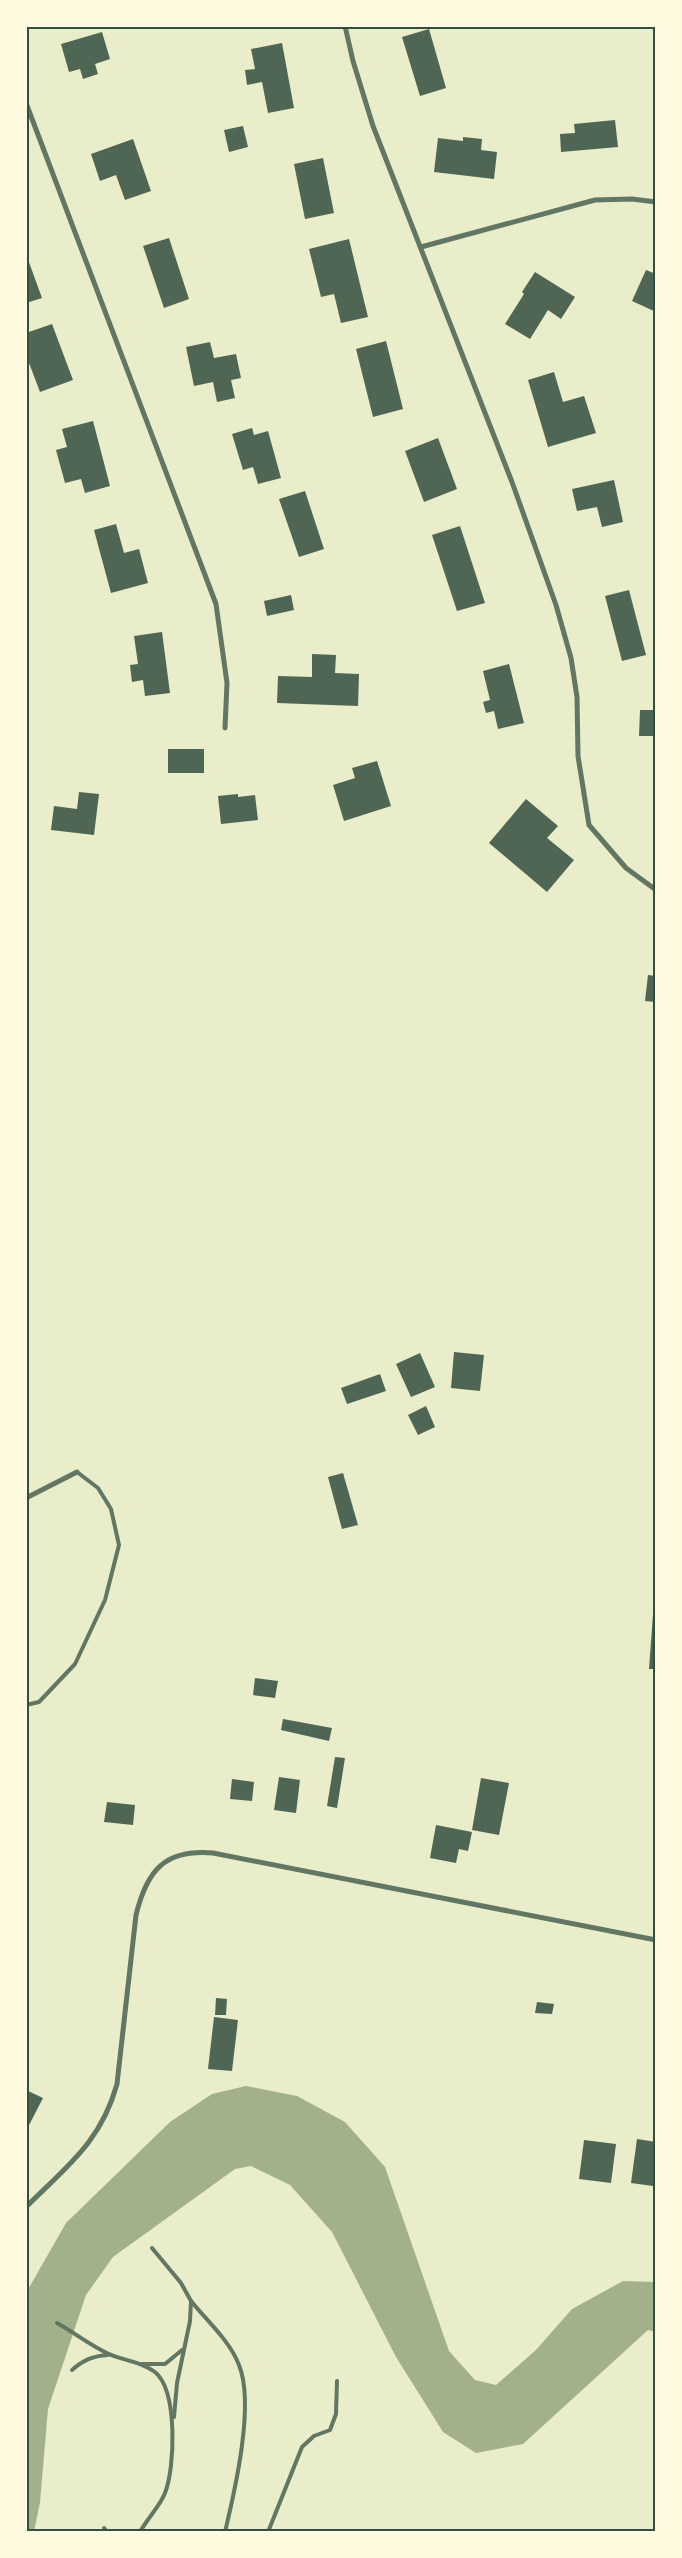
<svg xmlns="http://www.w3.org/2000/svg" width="682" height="2558" viewBox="0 0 682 2558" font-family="'Fira Sans',sans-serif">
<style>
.water{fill:#a3b18a}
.building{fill:#4f6655}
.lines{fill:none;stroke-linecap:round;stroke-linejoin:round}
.service{stroke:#617663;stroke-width:4}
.minor{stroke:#617663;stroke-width:5}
.neatline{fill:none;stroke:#344e41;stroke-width:2}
</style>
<rect width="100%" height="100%" fill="#e9edc9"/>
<polygon class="water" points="246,2086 297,2096 345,2122 385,2167 449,2351 475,2380 496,2385 536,2350 572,2309 623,2281 656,2282 656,2332 648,2330 523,2444 476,2453 443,2432 396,2357 332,2232 290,2185 251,2166 235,2169 113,2257 86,2295 48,2409 40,2502 34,2532 26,2532 26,2293 66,2223 170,2122 212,2094"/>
<g class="building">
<polygon points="429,29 446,88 420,96 402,37"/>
<polygon points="102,32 110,59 95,64 98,74 83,79 80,69 69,72 61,44"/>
<polygon points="282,43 294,108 268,113 262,82 247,85 245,70 255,69 251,49"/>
<polygon points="615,120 618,147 561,152 560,134 575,133 574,124"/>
<polygon points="243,126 248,147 229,152 224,130"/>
<polygon points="463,137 482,139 481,150 497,152 494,179 434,172 438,138 463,141"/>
<polygon points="133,139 151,191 125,200 116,175 100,181 91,154"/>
<polygon points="323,158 334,213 305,219 294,164"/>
<polygon points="169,238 189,299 164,308 143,246"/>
<polygon points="349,239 368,317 341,323 334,294 321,297 309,249"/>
<polygon points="26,254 42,298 26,303"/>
<polygon points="646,270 656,274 656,312 632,301"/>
<polygon points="535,272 575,297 561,319 548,310 530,339 505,324 524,294 522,292"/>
<polygon points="52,324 73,380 40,392 26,355 26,333"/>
<polygon points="386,341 403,409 373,417 356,349"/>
<polygon points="210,342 214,358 236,354 241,378 231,380 235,398 217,402 213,382 194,386 186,347"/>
<polygon points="554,372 563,402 584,396 596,433 548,447 528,380"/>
<polygon points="93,421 110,486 85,493 81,479 65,483 56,450 67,447 62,429"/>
<polygon points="252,428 254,435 268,431 281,478 258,484 253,467 243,470 232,434"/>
<polygon points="438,438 457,489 424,502 405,451"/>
<polygon points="614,480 623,522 602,527 597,507 577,511 572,489"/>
<polygon points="305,491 324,549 299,557 279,499"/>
<polygon points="116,524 124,553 139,549 148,583 111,593 94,530"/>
<polygon points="460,526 485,603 457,611 432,535"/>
<polygon points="629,590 646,655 622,661 605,596"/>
<polygon points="291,595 294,610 267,616 264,601"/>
<polygon points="162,632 170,693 145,696 143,680 132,682 130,665 138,664 134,636"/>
<polygon points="312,654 336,655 335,673 359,674 358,706 277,703 278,676 312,677"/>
<polygon points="509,664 524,723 498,729 494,711 486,713 483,702 490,700 483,671"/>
<polygon points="640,710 656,710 656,736 639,736"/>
<rect x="168" y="749" width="36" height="24"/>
<polygon points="377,761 391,806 344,821 333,785 355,778 352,768"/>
<polygon points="79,792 99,794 94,835 51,830 54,806 77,809"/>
<polygon points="238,794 238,797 255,795 258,820 221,824 218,796"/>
<polygon points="526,799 558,826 547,838 574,860 547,892 489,843"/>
<polygon points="648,975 656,976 656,1002 645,1001"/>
<polygon points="454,1352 484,1355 480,1391 451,1388"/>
<polygon points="420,1353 435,1387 411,1397 396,1364"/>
<polygon points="380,1374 386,1391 347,1404 341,1388"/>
<polygon points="426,1406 435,1427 418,1435 408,1415"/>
<polygon points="343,1473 358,1525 342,1529 328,1477"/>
<polygon points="654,1600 656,1600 656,1669 649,1669"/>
<polygon points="255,1678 278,1681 275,1698 253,1695"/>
<polygon points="283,1719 332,1728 329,1741 281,1730"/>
<polygon points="335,1757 345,1758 337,1808 327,1806"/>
<polygon points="279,1777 300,1780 296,1813 274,1810"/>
<polygon points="481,1778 509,1783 499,1835 472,1830"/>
<polygon points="232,1779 254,1782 252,1801 230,1799"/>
<polygon points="107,1802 135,1805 133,1825 104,1822"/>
<polygon points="436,1825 472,1832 468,1851 459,1849 456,1863 430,1858"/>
<polygon points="216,1998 227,1999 226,2015 215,2015"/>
<polygon points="537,2002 554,2004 552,2014 535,2013"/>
<polygon points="214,2017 238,2020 232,2071 208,2069"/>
<polygon points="26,2090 43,2098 26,2131"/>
<polygon points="637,2139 656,2142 653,2186 631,2183"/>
<polygon points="584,2140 616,2144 611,2183 579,2179"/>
</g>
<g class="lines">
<g class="service">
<polyline points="26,1705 39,1702 75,1664 105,1600 119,1545 111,1509 98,1488 77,1472"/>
<polyline points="152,2248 181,2283 191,2301 190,2321 177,2383 174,2417"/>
<path d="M191 2301C207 2321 230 2341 239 2365 255 2404 235 2490 225 2532"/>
<path d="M57 2323C75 2333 91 2346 109 2354 124 2361 141 2361 155 2372 178 2391 175 2468 165 2493 160 2506 147 2519 140 2532"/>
<polyline points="142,2364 165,2364 182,2350"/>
<path d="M72 2370C83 2360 93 2356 108 2355"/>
<polyline points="104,2528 107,2532"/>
<polyline points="268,2532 302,2447 314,2436 330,2430 336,2414 337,2381"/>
</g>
<g class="minor">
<polyline points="345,26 353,61 373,126 512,482 556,605 571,658 577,697 578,756 589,825 626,868 656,890"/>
<polyline points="26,103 216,604 227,683 225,728"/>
<polyline points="421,247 595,200 632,199 656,202"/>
<polyline points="26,1498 77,1472"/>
<path d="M26 2207C67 2166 101 2142 117 2084L136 1915C147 1870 165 1849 213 1853L656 1940"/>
</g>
</g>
<rect width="682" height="2558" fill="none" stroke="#fefae0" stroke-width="55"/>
<rect x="28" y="28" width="626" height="2502" class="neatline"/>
</svg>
